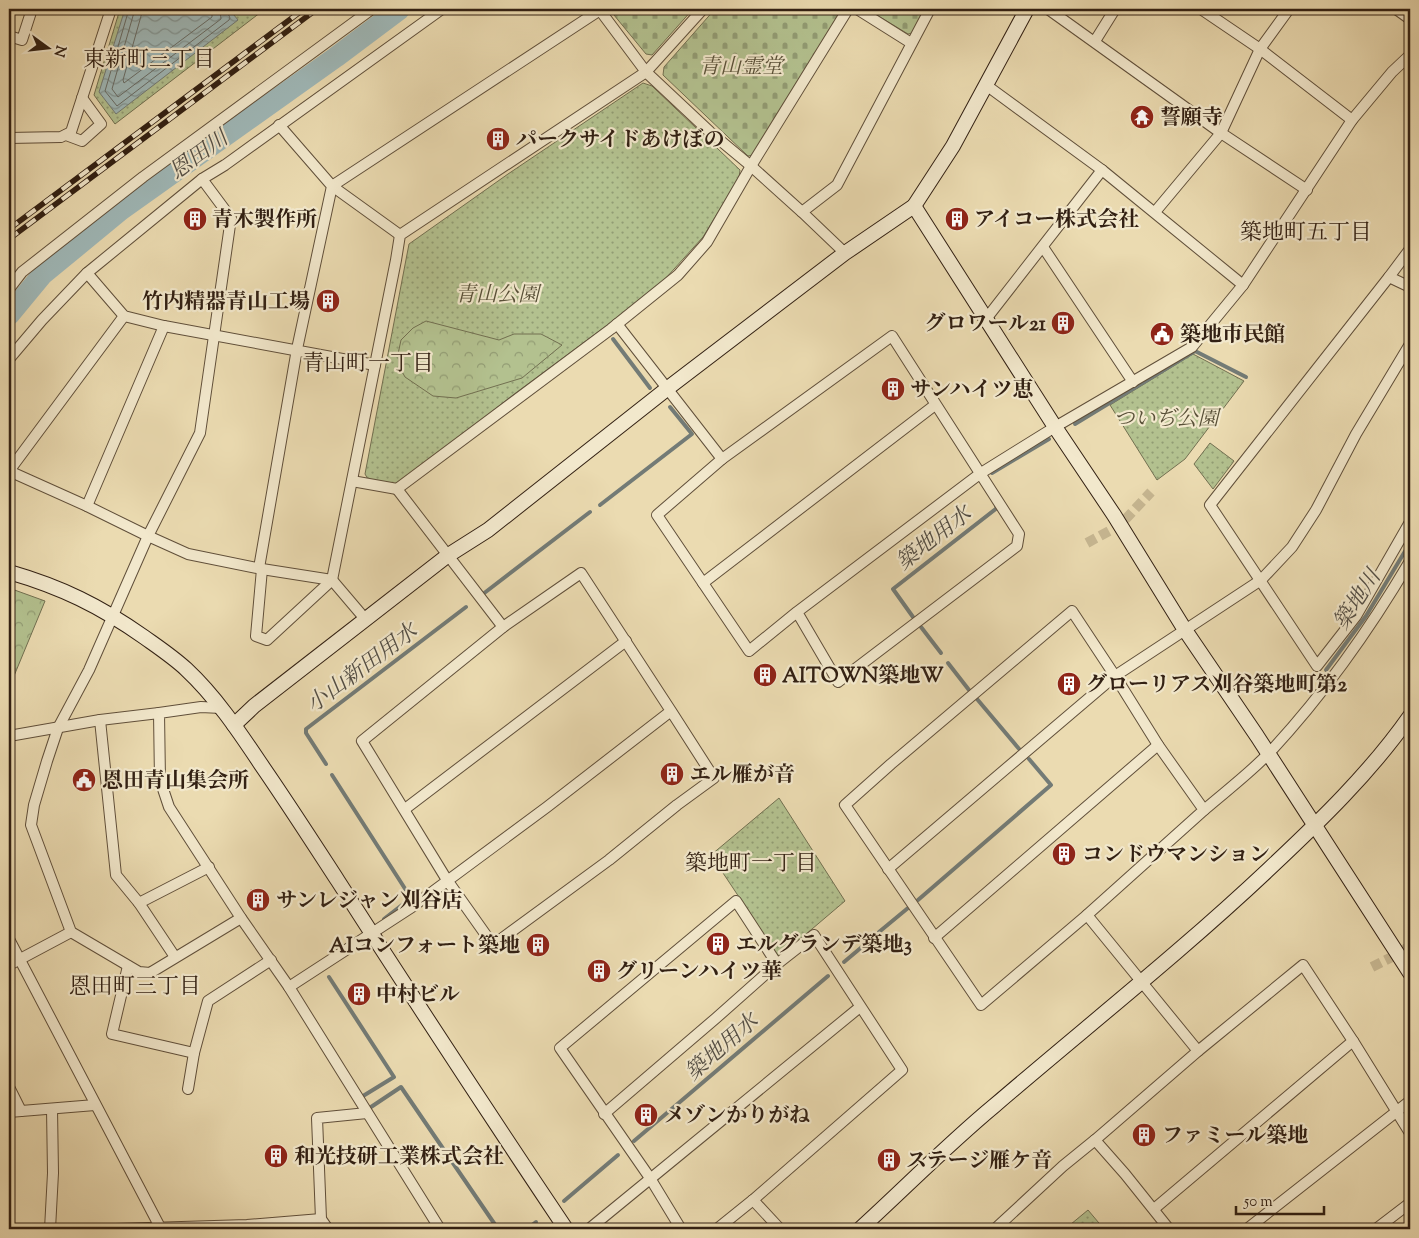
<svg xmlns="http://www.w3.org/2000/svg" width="1419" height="1238" viewBox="0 0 1419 1238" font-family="'Sorts Mill Goudy','Noto Serif JP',serif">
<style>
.grass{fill:url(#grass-dots);stroke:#727051}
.forest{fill:url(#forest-crowns);stroke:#727051}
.cemetery{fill:url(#cemetery-stones);stroke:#727051}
.water{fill:url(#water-waves);stroke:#737b76}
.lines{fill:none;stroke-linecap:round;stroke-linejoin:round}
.shore{stroke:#686c66;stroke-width:1}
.stream{stroke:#737b76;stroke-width:4}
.river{stroke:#9fb8b8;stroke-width:21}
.street-tunnel{stroke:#c6b691;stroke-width:10;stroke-dasharray:10 5;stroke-linecap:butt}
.street-casing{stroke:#604f3a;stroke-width:12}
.secondary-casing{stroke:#322013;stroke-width:16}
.street{stroke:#f2e8cc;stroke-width:10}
.secondary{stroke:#f2e8cc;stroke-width:14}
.rail-casing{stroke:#322013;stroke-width:5.5}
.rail{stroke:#f2e8cc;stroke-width:4;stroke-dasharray:11;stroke-linecap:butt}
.labels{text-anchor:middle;stroke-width:4.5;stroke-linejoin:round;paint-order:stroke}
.park-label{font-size:21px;font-style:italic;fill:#595038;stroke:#f2e8cc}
.poi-label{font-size:21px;font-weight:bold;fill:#322013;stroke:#f2e8cc;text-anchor:start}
.neighbourhood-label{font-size:22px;fill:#322013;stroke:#f2e8cc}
.water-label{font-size:22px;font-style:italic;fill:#534e45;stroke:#f2e8cc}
</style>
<defs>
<pattern id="grass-dots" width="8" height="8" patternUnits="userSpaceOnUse" patternTransform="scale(1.25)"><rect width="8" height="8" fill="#b3c18f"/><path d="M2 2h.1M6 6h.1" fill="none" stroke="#929c74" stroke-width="1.8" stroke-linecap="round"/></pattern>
<pattern id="forest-crowns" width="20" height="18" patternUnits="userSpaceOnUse" patternTransform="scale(1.25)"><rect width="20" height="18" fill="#b3c18f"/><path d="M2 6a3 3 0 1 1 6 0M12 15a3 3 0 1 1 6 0" fill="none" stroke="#929c74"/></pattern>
<pattern id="cemetery-stones" width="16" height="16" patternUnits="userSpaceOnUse" patternTransform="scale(1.25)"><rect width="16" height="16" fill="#b3c18f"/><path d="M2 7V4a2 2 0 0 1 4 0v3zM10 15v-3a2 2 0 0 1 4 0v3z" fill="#929c74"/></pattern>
<pattern id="water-waves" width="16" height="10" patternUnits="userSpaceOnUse" patternTransform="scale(1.25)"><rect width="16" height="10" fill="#9fb8b8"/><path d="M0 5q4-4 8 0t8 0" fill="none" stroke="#829594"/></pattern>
</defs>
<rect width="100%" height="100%" fill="#ebdbb1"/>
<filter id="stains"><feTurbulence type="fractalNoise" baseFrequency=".004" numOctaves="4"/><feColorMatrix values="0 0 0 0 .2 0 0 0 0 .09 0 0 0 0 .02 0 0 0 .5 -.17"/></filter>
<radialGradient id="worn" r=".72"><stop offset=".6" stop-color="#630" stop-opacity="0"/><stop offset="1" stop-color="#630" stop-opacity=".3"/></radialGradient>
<g class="grass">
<polygon points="120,9 265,9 115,124 94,95"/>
<polygon points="643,83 652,86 740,170 739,178 703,237 665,279 610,323 513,395 396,487 369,481 365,474 409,244 508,174"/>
<polygon points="1193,354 1244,381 1185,459 1157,480 1110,405"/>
<polygon points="1210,443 1234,461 1213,489 1194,464"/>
<polygon points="779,798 845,901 779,957 711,855"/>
<polygon points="1088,1210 1104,1229 1065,1229"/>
</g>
<g class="forest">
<polygon points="426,321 499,340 514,334 541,334 562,345 522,378 456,398 433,396 405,377 399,366 398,354 401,340 413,328"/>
<polygon points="9,588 45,601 9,688"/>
</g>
<g class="cemetery">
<polygon points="609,9 693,9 652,55 646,54"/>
<polygon points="715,9 842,9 753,155 748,156 663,75 664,67"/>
<polygon points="867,9 926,9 912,33 908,34"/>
</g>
<polygon class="water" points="125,9 229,9 238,20 116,114 99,92"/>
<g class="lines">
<g class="shore">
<polyline points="129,9 105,91 117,106 229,20 230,18 226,9"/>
<polyline points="135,9 112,89 118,97 221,19 220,9"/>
<polyline points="143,9 123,80 124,83 212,17 212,9"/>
</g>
<g class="stream">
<polyline points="613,339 650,388"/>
<polyline points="1075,424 1195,351 1246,377"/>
<polyline points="992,473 1049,439"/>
<polyline points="600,505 692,434 670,407"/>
<polyline points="483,594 590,512"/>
<polyline points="913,617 893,589 997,508 996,506"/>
<polyline points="921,627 941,653"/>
<polyline points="948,663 969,690"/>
<polyline points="1326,670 1366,616 1410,543"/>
<polyline points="977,699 1020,750"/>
<polyline points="326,764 306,733 306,729 466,607"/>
<polyline points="332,775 411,898 384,919"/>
<polyline points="918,900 1051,785 1029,759"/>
<polyline points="879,932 908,908"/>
<polyline points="844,962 869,941"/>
<polyline points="329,977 394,1077 363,1096"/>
<polyline points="371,1107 401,1087 498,1229"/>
<polyline points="634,1141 828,976"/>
<polyline points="564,1201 618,1155"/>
<polyline points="527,1229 536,1222"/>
</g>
<polyline class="river" points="9,315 42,275 121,210 336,57 400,9"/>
<g class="street-tunnel">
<polyline points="1087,543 1120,525 1151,492"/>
<polyline points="1372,967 1400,953 1410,945"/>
</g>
<g class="street-casing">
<g id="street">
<polyline points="599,9 646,72 710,132 751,166 802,212 845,253"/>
<polyline points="857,9 911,43"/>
<polyline points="1048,9 1221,133 1307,190"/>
<polyline points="1201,9 1260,49 1352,120"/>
<polyline points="1396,9 1410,19"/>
<polyline points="9,36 22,40 32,9"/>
<polyline points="1095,41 1115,9"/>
<polyline points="986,85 1102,170 1243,285"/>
<polyline points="66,135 82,141 101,124 82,98"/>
<polyline points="9,138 61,137 71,132 111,9"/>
<polyline points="802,212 837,185 930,9"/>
<polyline points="1155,212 1221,133 1260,49 1289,9"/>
<polyline points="400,235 332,186 600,10"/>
<polyline points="1043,247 1133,382"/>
<polyline points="1410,249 1389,277 1410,287"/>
<polyline points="87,273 124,316 164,326 375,365"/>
<polyline points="1389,277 1210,505 1317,666 1356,616 1410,522"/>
<polyline points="9,289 22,272 143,177 372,9"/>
<polyline points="986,319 1102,170"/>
<polyline points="617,324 722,459"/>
<polyline points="9,359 42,320 87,273 202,179 225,165 442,9"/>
<polyline points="9,471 87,506 148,536 200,433 231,218 202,179"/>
<polyline points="9,471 124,316"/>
<polyline points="352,481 397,489"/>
<polyline points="87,506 164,326"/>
<polyline points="259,568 297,349 332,186 279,125"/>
<polyline points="262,569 256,636 267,640 332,580 396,260 400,235 646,72 703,9"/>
<polyline points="703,583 935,405"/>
<polygon points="1072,611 1115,676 1158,745 1204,810 1087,915 981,1005 845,805 891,764"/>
<polyline points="797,612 838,682 1017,546 1019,534 892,336 722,459 657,515 749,651 797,612 981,473 1055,427 1192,347 1243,285 1352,120 1392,72 1410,55"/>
<polyline points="503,627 397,489 611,329 678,275 707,242 751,166 848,9"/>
<polyline points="221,708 201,707 159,713 160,780 169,807 241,918 289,987 440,1229"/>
<polyline points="100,720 116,875 139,903 175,957"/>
<polyline points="9,736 100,720 159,713"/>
<polyline points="405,809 626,641"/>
<path d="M1204 810C1226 791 1250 773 1270 752 1324 694 1370 629 1410 561"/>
<polyline points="888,869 1115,676 1261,580 1292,547 1316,510 1356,434 1410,344"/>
<polyline points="139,903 209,867"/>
<polyline points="1087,915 1198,1051"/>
<polyline points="241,918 150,973 139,972 71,932 31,825 34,805 47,761 58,728 89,670 148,536 188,554 262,569 332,580 366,620"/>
<polyline points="934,938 1158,745"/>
<polyline points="9,939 161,1229"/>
<polyline points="9,965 71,932"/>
<polyline points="128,966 112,1034 194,1053"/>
<polyline points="289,987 412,907 547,807 671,711 714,778 677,805 609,860 493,945 447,880 362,741 503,627 581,573 671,711"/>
<polyline points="1353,1041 1410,1133"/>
<polyline points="9,1087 21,1111"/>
<polyline points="188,1089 194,1053 208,1001 271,960"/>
<polyline points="9,1112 95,1105"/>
<polyline points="604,1114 715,1019 777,964 814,935 902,1070 753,1200 717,1229"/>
<polyline points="1095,1140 1198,1051 1303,965 1353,1041 1154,1209"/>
<polyline points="753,1200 780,1229"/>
<polyline points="50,1229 53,1173 52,1109"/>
<polyline points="116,1229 247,1225 321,1219"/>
<polyline points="328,1229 321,1219 317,1118 367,1113"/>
<polyline points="589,1229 860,1007"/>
<polyline points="681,1229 650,1178 560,1048 736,901 777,964"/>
<polyline points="995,1229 1063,1166 1095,1140 1125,1174 1169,1229"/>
<polyline points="1247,1229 1410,1101"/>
<polyline points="1376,1229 1410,1203"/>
</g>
</g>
<g class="secondary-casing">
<g id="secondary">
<polyline points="914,206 1055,427 1114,515 1185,630 1257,736 1410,973"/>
<path d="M9 572C61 587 100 606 144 637 158 647 173 657 186 669 215 696 238 730 260 763 287 802 312 841 338 881 413 998 489 1114 566 1229"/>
<polyline points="234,725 254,706 447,556 488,530 668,388 845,253 914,206 953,146 1027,9"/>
<path d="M860 1229C905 1188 947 1145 994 1106 1086 1027 1181 952 1269 869 1319 822 1370 773 1410 716"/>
</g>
</g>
<use href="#street" class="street"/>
<use href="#secondary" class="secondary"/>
<g class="rail-casing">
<g id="rail">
<polyline points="9,229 304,9"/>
<polyline points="9,239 317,9"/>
</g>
</g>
<use href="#rail" class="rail"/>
</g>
<defs>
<g id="temple-disc" transform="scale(1.25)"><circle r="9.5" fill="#8f2418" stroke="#f2e8cc"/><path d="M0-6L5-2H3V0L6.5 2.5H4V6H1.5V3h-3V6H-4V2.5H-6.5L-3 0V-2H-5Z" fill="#fff"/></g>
<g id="building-disc" transform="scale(1.25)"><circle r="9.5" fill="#8f2418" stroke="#f2e8cc"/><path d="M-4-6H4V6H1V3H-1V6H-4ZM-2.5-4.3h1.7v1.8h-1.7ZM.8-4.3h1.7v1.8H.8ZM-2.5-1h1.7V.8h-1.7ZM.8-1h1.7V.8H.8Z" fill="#fff"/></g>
<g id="civic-disc" transform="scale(1.25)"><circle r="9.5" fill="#8f2418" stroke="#f2e8cc"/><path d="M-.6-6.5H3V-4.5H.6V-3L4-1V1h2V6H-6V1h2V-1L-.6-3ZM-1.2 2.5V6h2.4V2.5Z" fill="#fff"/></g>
</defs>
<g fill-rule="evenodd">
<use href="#temple-disc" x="1142" y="117"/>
<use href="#building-disc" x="498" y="139"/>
<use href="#building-disc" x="195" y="219"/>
<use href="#building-disc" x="957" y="219"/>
<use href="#building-disc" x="328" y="301"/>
<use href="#building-disc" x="1063" y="323"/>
<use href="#civic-disc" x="1162" y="334"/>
<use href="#building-disc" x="893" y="389"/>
<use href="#building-disc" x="765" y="675"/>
<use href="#building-disc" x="1069" y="684"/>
<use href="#building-disc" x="672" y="774"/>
<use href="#civic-disc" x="84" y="780"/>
<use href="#building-disc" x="1064" y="854"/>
<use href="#building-disc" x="258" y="900"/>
<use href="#building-disc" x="718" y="944"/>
<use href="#building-disc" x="538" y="945"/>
<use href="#building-disc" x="599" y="971"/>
<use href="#building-disc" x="359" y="994"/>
<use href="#building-disc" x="646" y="1115"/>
<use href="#building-disc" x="1144" y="1135"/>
<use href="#building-disc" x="276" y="1156"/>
<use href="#building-disc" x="889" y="1160"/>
</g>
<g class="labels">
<g class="park-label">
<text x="741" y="73">青山霊堂</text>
<text x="497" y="301">青山公園</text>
<text x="1166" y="425">ついぢ公園</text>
</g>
<g class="poi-label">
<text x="1160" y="124">誓願寺</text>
<text x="516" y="146">パークサイドあけぼの</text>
<text x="212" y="226">青木製作所</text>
<text x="974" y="226">アイコー株式会社</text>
<text x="310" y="308" text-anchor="end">竹内精器青山工場</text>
<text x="1046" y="330" text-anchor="end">グロワール21</text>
<text x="1180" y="341">築地市民館</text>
<text x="910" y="396">サンハイツ恵</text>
<text x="782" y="682">AITOWN築地W</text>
<text x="1086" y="691">グローリアス刈谷築地町第2</text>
<text x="690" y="781">エル雁が音</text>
<text x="102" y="787">恩田青山集会所</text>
<text x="1082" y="861">コンドウマンション</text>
<text x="276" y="907">サンレジャン刈谷店</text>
<text x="736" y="951">エルグランデ築地3</text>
<text x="520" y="952" text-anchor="end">AIコンフォート築地</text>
<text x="616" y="978">グリーンハイツ華</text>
<text x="376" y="1001">中村ビル</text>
<text x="664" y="1122">メゾンかりがね</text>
<text x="1162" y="1142">ファミール築地</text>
<text x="294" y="1163">和光技研工業株式会社</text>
<text x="906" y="1167">ステージ雁ケ音</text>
</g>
<g class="neighbourhood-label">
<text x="149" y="66">東新町三丁目</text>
<text x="1306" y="239">築地町五丁目</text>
<text x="368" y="370">青山町一丁目</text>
<text x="751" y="870">築地町一丁目</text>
<text x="135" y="993">恩田町三丁目</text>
</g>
<g class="water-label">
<text transform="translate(198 154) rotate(-36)" y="8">恩田川</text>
<text transform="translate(933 537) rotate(-38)" y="8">築地用水</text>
<text transform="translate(1356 599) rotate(-57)" y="8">築地川</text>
<text transform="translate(361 667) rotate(-37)" y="8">小山新田用水</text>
<text transform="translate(721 1046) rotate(-41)" y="8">築地用水</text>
</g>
</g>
<rect width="1419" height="1238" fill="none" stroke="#ebdbb1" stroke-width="30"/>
<rect x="10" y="10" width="1399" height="1218" fill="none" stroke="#322013" stroke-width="2.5"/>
<rect x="15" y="15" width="1389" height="1208" fill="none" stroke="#322013"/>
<g transform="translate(48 48) rotate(105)" stroke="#f2e8cc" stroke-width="4" paint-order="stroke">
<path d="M0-4L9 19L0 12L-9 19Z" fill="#322013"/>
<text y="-8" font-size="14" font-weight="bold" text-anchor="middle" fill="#322013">N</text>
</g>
<path d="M1236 1206v8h88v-8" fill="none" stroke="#322013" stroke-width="2.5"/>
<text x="1244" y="1206" font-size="15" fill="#322013" stroke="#f2e8cc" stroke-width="4" paint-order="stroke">50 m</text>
<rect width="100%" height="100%" filter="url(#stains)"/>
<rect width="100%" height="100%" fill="url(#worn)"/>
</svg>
